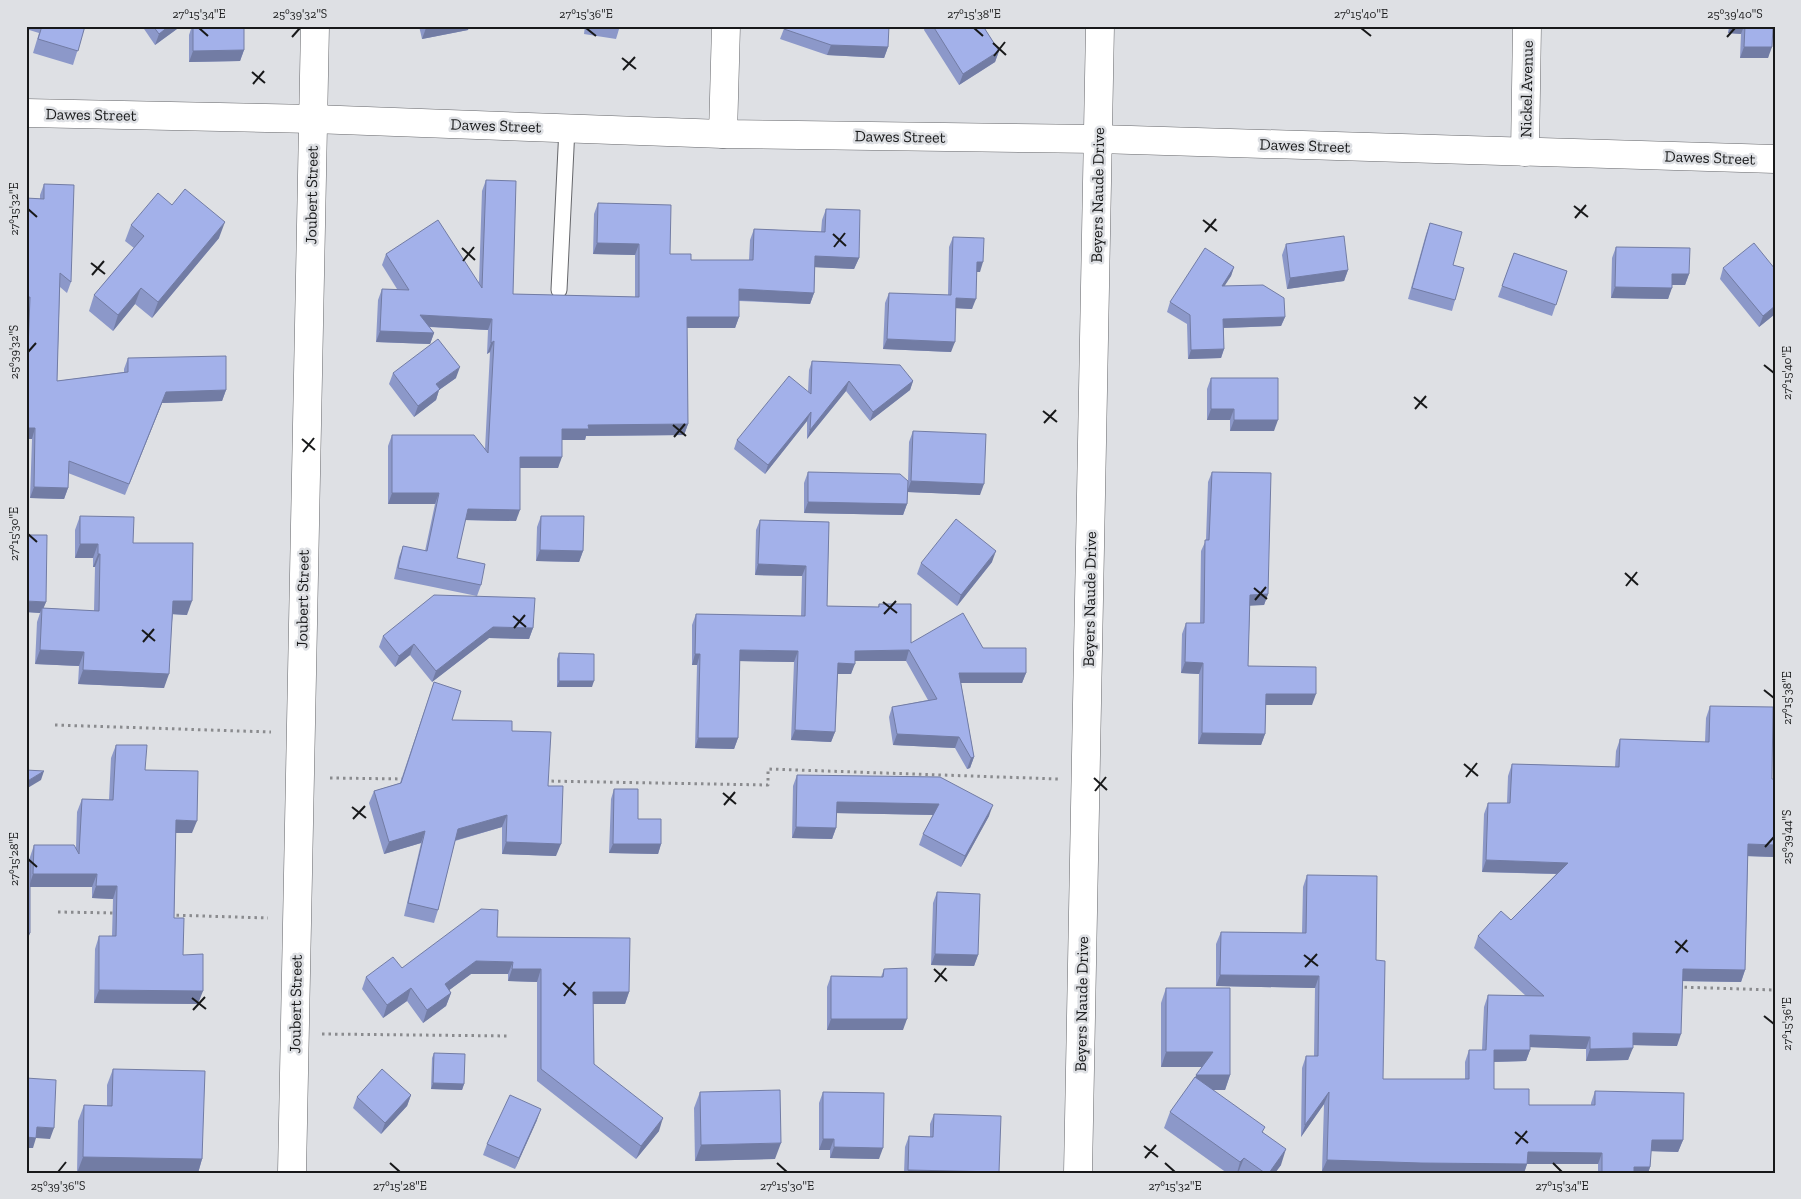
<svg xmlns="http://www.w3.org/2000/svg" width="1801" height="1199" viewBox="0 0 1801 1199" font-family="'Zilla Slab',serif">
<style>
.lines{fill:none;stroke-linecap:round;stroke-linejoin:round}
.lane-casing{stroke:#66676b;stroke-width:17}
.street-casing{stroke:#66676b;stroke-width:29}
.path{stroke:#8a8b8e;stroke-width:3;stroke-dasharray:2.5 4;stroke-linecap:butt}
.lane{stroke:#fff;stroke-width:15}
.street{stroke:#fff;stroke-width:28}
.wall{fill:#8c98c9}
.shaded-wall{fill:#727ca4}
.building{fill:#a3b1ea;stroke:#727ca4}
.ticks{fill:none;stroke:#18191a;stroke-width:2}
.labels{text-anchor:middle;stroke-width:5;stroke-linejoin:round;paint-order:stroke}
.street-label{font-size:16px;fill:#18191a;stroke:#dee0e4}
.neatline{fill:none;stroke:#18191a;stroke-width:2}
.ticks-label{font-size:12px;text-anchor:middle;fill:#18191a}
</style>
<rect width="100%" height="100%" fill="#dee0e4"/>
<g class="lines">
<g class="lane-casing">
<polyline id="lane" points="559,290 567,128"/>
</g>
<g class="street-casing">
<g id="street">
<polyline points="26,113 313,119 723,134 1098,139 1775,159"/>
<polyline points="723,134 726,26"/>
<polyline points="1525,152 1527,26"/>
<polyline points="292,1173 315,26"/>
<polyline points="1078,1173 1100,26"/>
</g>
</g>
<g class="path">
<polyline points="55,725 271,732"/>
<polyline points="330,778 406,779"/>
<polyline points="545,781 768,785 768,769 1058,779"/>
<polyline points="58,912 116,913"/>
<polyline points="170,915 268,918"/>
<polyline points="1678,987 1775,990"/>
<polyline points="322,1034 510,1036"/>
</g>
<use href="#lane" class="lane"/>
<use href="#street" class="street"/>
</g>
<g class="wall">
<polygon points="26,26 85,26 73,65 33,53 39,33 26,29"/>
<polygon points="142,26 181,26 155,45"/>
<polygon points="192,26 244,26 244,50 240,61 189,62 189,35"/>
<polygon points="419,26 469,26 468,30 422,39"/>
<polygon points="585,26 620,26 616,39 584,34"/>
<polygon points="785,26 888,47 884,58 827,55 780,39"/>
<polygon points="925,26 983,26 999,51 995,62 959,85 924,30"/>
<polygon points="1729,26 1773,26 1768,58 1740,58 1741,34 1728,33"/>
<polygon points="486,180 513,294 635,297 635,255 593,254 594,214 598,203 670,254 691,260 749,260 750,240 754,229 821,232 822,220 826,209 859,258 854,269 815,267 814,293 810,304 739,301 739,317 735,328 687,328 688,424 684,435 586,436 585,440 562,440 558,468 520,468 516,521 465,520 457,558 481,585 477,596 533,628 529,639 489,638 432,682 410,655 395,667 379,647 383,636 477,596 394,579 399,557 403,546 425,551 435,504 388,504 388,446 392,435 485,449 490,352 487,354 488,330 429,327 434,333 430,344 376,342 378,300 382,289 397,289 382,265 386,254 479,282 482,191"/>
<polygon points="44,184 71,282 67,293 60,287 57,381 124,372 124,369 128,358 226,390 222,401 162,403 125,495 68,473 68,488 64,499 30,498 32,439 26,439 26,198 40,199 40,195"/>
<polygon points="172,205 219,238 152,318 135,304 113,331 89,311 94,295 134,248 125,241 131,225"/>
<polygon points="1430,223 1453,265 1455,300 1452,311 1408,299 1426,234"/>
<polygon points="953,237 980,272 977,272 972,309 956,308 951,352 883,349 885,303 889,293 948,295 949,247"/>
<polygon points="1286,244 1348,270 1344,281 1287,289 1282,255"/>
<polygon points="1616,247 1689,274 1685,285 1672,285 1668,299 1611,298 1612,258"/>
<polygon points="1514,253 1567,271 1552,316 1498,297"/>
<polygon points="1234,267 1231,276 1224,286 1285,317 1281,326 1224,328 1224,349 1221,358 1188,359 1187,324 1167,312 1170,302"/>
<polygon points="1723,268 1775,269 1775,314 1759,327 1720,279"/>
<polygon points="812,361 913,381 910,390 870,421 846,391 807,439 807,421 765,474 734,449 737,440 808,392 809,370"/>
<polygon points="393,373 456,378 439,390 436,400 414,417 389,384"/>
<polygon points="1211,378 1274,431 1230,431 1230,420 1207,420 1207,389"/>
<polygon points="913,431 980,495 908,492 907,504 903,515 804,513 804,483 808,472 908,481 909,442"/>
<polygon points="1212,472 1268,594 1264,605 1250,605 1248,666 1312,705 1266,705 1265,734 1261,745 1198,744 1199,674 1181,673 1182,634 1186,623 1200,623 1201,551 1206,540 1208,482"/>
<polygon points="80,516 133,543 187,615 173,614 164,688 78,684 79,666 35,664 37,622 40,613 26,612 46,602 43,608 94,611 95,567 93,567 93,558 75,558 75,530"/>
<polygon points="541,516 583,551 579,562 536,561 537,527"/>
<polygon points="760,520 829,522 827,606 878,607 879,604 911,643 983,648 1026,673 1022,683 961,683 974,757 970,768 967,769 955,748 893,745 889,717 892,707 928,700 906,661 855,661 851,674 838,674 835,732 831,742 791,740 794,662 740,661 738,738 734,749 695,748 697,665 692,665 692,625 696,614 801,616 802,576 755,575 756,530"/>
<polygon points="992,562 957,606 917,574 921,563"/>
<polygon points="559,653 592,687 557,687 557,659"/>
<polygon points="434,682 452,720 512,731 548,786 556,856 502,854 502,827 455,841 438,910 434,923 404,916 421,843 384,854 369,803 374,791 400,783"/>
<polygon points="1710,706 1772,779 1775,857 1748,856 1745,970 1741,982 1682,981 1677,1046 1633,1045 1628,1060 1586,1061 1586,1049 1530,1047 1530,1050 1526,1061 1494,1062 1494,1089 1529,1105 1591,1105 1591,1103 1595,1091 1683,1140 1678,1152 1651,1151 1650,1167 1648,1173 1598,1173 1598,1164 1527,1164 1524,1173 1361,1173 1322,1171 1324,1104 1301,1137 1302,1068 1306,1056 1314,1056 1315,988 1216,986 1216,944 1221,932 1302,933 1303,887 1307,875 1376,960 1383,1079 1465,1079 1465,1062 1469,1050 1482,1050 1484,1007 1488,995 1526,996 1474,948 1478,936 1511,920 1556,874 1482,872 1484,814 1488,803 1507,803 1508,776 1512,764 1615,767 1616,751 1620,739 1705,742 1706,718"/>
<polygon points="116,745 145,770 192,833 176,833 174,918 183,955 198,1004 94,1003 95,949 99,936 112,936 113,899 92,898 92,887 30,887 30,933 26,943 26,859 29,860 34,845 76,848 77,812 82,799 109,800 111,758"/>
<polygon points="797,775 989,816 961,867 919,845 923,834 933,815 836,813 836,828 832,839 792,838 793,786"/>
<polygon points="614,789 638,819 661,844 658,854 609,853 611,799"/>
<polygon points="937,892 978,955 974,966 931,965 933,903"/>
<polygon points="497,937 629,992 625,1004 593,1004 594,1064 659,1131 636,1159 537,1081 537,982 508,981 508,974 471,974 449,990 451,993 446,1006 423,1023 407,1001 383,1018 362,989 366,977 402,968"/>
<polygon points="884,969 903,1030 827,1030 827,987 831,976 881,977"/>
<polygon points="1166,988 1230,1075 1225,1090 1213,1090 1263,1132 1281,1165 1275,1173 1227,1173 1164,1128 1170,1112 1196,1077 1202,1067 1161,1067 1161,1003"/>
<polygon points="434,1053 464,1084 462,1090 431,1089 432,1058"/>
<polygon points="113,1069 202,1159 198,1173 77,1173 78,1121 84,1105 107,1106 107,1085"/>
<polygon points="700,1092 775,1159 695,1161 694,1108"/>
<polygon points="823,1092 879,1159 830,1158 830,1150 819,1150 819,1103"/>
<polygon points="411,1095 407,1106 381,1134 353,1108 357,1097"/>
<polygon points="934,1114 999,1173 904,1173 905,1147 909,1136 930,1137 930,1124"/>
<polygon points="537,1120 515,1169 483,1155 487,1144"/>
</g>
<g class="shaded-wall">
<polygon points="169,26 181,26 155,45 159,34"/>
<polygon points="437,26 469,26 468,30 422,39 426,28"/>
<polygon points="1731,26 1744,26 1741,34 1728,33"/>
<polygon points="831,45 888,47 884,58 827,55"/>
<polygon points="1744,47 1772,47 1768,58 1740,58"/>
<polygon points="244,50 240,61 189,62 193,51"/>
<polygon points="999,51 995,62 959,85 963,74"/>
<polygon points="225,222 219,238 152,318 158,302"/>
<polygon points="597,243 639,244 635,255 593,254"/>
<polygon points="815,256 859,258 854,269 811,267"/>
<polygon points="977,262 983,262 980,272 974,272"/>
<polygon points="1234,267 1231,276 1218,296 1222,286"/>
<polygon points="1348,270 1344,281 1287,289 1290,278"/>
<polygon points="1672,274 1689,274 1685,285 1668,285"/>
<polygon points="1615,287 1672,288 1668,299 1611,298"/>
<polygon points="141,288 135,304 113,331 118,315"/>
<polygon points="739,289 814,293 810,304 735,300"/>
<polygon points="26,297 30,297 26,308"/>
<polygon points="956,298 976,299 972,309 953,308"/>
<polygon points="1775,306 1775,314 1759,327 1763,316"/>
<polygon points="420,315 492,319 488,330 416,326"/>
<polygon points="687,317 739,317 735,328 683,328"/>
<polygon points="1285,317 1281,326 1220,328 1223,319"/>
<polygon points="380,331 434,333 430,344 376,342"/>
<polygon points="887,339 955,342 951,352 883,349"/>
<polygon points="494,341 490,352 487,354 491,343"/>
<polygon points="1224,349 1221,358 1188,359 1191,350"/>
<polygon points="460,367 456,378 439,390 436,400 414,417 418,406 436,384"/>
<polygon points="849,381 846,391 807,439 810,430"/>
<polygon points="913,381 910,390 870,421 873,412"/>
<polygon points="226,390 222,401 162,403 125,495 166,392"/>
<polygon points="1211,409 1234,409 1230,420 1207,420"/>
<polygon points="811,412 807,421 765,474 768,465"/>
<polygon points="1234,420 1278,420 1274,431 1230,431"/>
<polygon points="688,424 684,435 586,436 585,440 558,440 562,429 588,425"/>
<polygon points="26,428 35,428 32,439 26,439"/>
<polygon points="520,457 562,457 558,468 516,468"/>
<polygon points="911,481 984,484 980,495 907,492"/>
<polygon points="34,487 68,488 64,499 30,498"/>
<polygon points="392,493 439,493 435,504 388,504"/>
<polygon points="808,502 907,504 903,515 804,513"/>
<polygon points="468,509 520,510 516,521 464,520"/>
<polygon points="80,544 98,544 93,558 75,558"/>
<polygon points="540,550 583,551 579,562 536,561"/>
<polygon points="996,551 992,562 957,606 961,595"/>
<polygon points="98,554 100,554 95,567 93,567"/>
<polygon points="758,564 806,566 802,576 755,575"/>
<polygon points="1268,594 1264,605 1246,606 1250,595"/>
<polygon points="26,601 46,602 42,612 42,608 40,613 26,612"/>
<polygon points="173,601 192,601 187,615 169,614"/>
<polygon points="493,627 533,628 529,639 489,638 432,682 436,671"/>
<polygon points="414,644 410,655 395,667 399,656"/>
<polygon points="40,650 84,652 79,666 35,664"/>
<polygon points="740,650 798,651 794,662 736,661"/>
<polygon points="909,650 906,661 851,661 855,651"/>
<polygon points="695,654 700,654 697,665 692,665"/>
<polygon points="1185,662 1203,663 1199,674 1181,673"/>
<polygon points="838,663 855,664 851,674 834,674"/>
<polygon points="83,670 169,674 164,688 78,684"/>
<polygon points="959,673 1026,673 1022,683 956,683"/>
<polygon points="559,681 594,681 592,687 557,687"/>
<polygon points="1266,694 1316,694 1312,705 1262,705"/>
<polygon points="795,730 835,732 831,742 791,740"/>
<polygon points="1202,733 1265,734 1261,745 1198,744"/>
<polygon points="897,734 959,737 955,748 893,745"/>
<polygon points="698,738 738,738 734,749 695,748"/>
<polygon points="974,757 970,768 967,769 971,758"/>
<polygon points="44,771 41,780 26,789 26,782"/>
<polygon points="837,802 939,804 935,815 833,813"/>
<polygon points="993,805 989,816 961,867 965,856"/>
<polygon points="507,815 502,827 453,841 458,829"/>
<polygon points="176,820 197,821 192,833 172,833"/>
<polygon points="796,827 836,828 832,839 792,838"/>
<polygon points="425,831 421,843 384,854 389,842"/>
<polygon points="506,842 561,844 556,856 502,854"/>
<polygon points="613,844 661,844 658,854 609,853"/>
<polygon points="1748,844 1775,845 1775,857 1744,856"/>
<polygon points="1486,860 1568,863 1564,874 1482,872"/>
<polygon points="33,874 97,874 92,887 29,887"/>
<polygon points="96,886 117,886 113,899 92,898"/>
<polygon points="26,933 30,933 26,943"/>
<polygon points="935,954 978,955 974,966 931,965"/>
<polygon points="476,961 513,962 508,974 471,974 440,997 445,984"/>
<polygon points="512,969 541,969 537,982 508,981"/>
<polygon points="1683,969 1745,970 1741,982 1678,981"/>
<polygon points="1220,975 1319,976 1315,988 1216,986"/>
<polygon points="411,988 407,1001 383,1018 387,1005"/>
<polygon points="99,990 203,991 198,1004 94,1003"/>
<polygon points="593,992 629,992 625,1004 589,1004"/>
<polygon points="451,993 446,1006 423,1023 427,1010"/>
<polygon points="831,1019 907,1019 903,1030 827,1030"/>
<polygon points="1633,1033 1681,1034 1677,1046 1629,1045"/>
<polygon points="1530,1035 1590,1037 1586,1049 1526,1047"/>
<polygon points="1633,1048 1628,1060 1586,1061 1590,1049"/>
<polygon points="1494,1050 1530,1050 1526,1061 1490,1062"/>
<polygon points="1166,1052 1213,1052 1207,1067 1161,1067"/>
<polygon points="1196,1075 1230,1075 1225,1090 1191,1090"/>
<polygon points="433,1083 464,1084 462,1090 431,1089"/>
<polygon points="1329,1092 1324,1104 1301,1137 1305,1125"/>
<polygon points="411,1095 407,1106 381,1134 385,1123"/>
<polygon points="541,1109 537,1120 515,1169 519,1158"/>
<polygon points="663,1118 659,1131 636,1159 641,1146"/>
<polygon points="37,1127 54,1128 50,1139 36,1138 33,1148 26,1148 26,1137"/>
<polygon points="823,1139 834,1139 830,1150 819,1150"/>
<polygon points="1652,1140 1683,1140 1678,1152 1647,1151"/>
<polygon points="781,1143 775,1159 695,1161 701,1145"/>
<polygon points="834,1147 883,1148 879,1159 830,1158"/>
<polygon points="1286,1149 1281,1165 1275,1173 1269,1173"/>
<polygon points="1528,1152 1602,1153 1598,1164 1527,1164 1524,1173 1361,1173 1322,1171 1327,1160"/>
<polygon points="83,1157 202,1159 198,1173 77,1173"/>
<polygon points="1244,1158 1238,1173 1237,1173 1240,1162"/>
<polygon points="1634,1167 1650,1167 1648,1173 1632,1173"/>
<polygon points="908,1170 999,1172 999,1173 907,1173"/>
</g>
<g class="building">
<polygon points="42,26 85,26 78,51 38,39"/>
<polygon points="153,26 169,26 159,34"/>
<polygon points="193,26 244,26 244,50 193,51"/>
<polygon points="425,26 437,26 426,28"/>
<polygon points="785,26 889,26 888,47 831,45 784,29"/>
<polygon points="933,26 983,26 999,51 963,74"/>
<polygon points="1745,26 1773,26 1772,47 1744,47"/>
<polygon points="486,180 516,181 513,294 639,297 639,244 597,243 598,203 671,205 670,254 691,254 691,260 753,260 754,229 825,232 826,209 860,210 859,258 815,256 814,293 739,289 739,317 687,317 688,424 588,425 589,429 562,429 562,457 520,457 520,510 468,509 457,558 485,564 481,585 398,568 403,546 427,551 439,493 392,493 392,435 474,435 488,453 494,341 491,343 492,319 420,315 434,333 380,331 382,289 409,290 386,254 438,220 482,288"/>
<polygon points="44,184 74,185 71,282 60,273 57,381 128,372 128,358 226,356 226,390 166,392 129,484 69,461 68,488 34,487 35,428 26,428 26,402 30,297 26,297 26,198 44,199"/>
<polygon points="185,189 225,222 158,302 141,288 118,315 94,295 144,236 131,225 158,193 172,205"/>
<polygon points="1430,223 1462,232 1453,265 1464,268 1455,300 1412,288"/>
<polygon points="1344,236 1348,270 1290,278 1286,244"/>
<polygon points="953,237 984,238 983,262 977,262 976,299 956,298 955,342 887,339 889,293 951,295"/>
<polygon points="1754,243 1775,269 1775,306 1763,316 1723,268"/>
<polygon points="1616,247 1690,248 1689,274 1672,274 1672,288 1615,287"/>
<polygon points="1205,248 1234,267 1222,286 1263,285 1284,298 1285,317 1223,319 1224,349 1191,350 1190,315 1170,302"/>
<polygon points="1514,253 1567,271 1556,305 1502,286"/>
<polygon points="438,339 460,367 436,384 440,389 418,406 393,373"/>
<polygon points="812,361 900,365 913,381 873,412 849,381 810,430 811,412 768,465 737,440 789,376 811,394"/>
<polygon points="1211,378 1278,378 1278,420 1234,420 1234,409 1211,409"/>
<polygon points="913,431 986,434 984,484 911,481"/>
<polygon points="808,472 900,474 908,481 907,504 808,502"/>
<polygon points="1212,472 1271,473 1268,594 1250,595 1248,666 1316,667 1316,694 1266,694 1265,734 1202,733 1203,663 1185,662 1186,623 1204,623 1205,540 1209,540"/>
<polygon points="80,516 134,517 133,543 193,543 192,601 173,601 169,674 83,670 84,652 40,650 42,608 99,611 100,554 98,554 98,544 80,544"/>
<polygon points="541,516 584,516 583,551 540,550"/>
<polygon points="956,519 996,551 961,595 921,563"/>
<polygon points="760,520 829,522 827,606 879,607 879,604 911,604 911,643 963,613 983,648 1026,648 1026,673 959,673 974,757 971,758 959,737 897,734 892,707 937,699 909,650 855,651 855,664 838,663 835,732 795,730 798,651 740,650 738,738 698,738 700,654 695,654 696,614 805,616 806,566 758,564"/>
<polygon points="26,535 47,535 46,602 26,601"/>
<polygon points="434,595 535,598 533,628 493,627 436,671 414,644 399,656 383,636"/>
<polygon points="559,653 594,654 594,681 559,681"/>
<polygon points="434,682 461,691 452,720 512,721 512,731 551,732 548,786 563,786 561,844 506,842 507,815 458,829 438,910 408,903 425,831 389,842 374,791 401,783"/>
<polygon points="1710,706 1773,707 1772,779 1775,779 1775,845 1748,844 1745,970 1683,969 1681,1034 1633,1033 1633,1048 1590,1049 1590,1037 1530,1035 1530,1050 1494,1050 1494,1089 1529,1089 1529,1105 1595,1105 1595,1091 1684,1093 1683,1140 1652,1140 1650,1167 1634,1167 1634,1173 1602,1173 1602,1153 1528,1152 1527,1164 1421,1163 1327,1160 1329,1092 1305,1125 1306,1056 1318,1056 1319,976 1220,975 1221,932 1306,933 1307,875 1377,876 1376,960 1385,961 1383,1079 1469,1079 1469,1050 1486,1050 1488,995 1544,996 1478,936 1501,911 1511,920 1568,863 1486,860 1488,803 1510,803 1512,764 1619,767 1620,739 1709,742"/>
<polygon points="116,745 147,745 145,770 198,771 197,821 176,820 174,918 184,918 183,955 203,954 203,991 99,990 99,936 116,936 117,886 96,886 97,874 33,874 34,845 74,845 79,854 82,799 113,800"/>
<polygon points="26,770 44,771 26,782"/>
<polygon points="797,775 940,777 993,805 965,856 923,834 939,804 837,802 836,828 796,827"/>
<polygon points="614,789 638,789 638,819 661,819 661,844 613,844"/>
<polygon points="26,859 30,860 30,933 26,933"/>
<polygon points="937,892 980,894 978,955 935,954"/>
<polygon points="481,909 498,910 497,937 630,938 629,992 593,992 594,1064 663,1118 641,1146 541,1069 541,969 512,969 513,962 476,961 445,984 451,993 427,1010 411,988 387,1005 366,977 393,957 402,968"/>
<polygon points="907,968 907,1019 831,1019 831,976 883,977 884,969"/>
<polygon points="1166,988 1230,988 1230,1075 1196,1075 1213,1052 1166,1052"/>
<polygon points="434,1053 465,1054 464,1084 433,1083"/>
<polygon points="113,1069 205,1071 202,1159 83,1157 84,1105 112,1106"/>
<polygon points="382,1069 411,1095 385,1123 357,1097"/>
<polygon points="1195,1077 1265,1127 1262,1132 1286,1149 1269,1173 1265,1173 1244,1158 1240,1162 1170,1112"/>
<polygon points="26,1078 56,1080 54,1128 37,1127 36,1138 26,1137"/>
<polygon points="780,1090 781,1143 701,1145 700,1092"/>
<polygon points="823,1092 884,1093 883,1148 834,1147 834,1139 823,1139"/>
<polygon points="510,1095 541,1109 519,1158 487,1144"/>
<polygon points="934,1114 1001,1116 999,1172 908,1170 909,1136 933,1137"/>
</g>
<path class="ticks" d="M199 28 208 36M586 28 596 36M974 28 983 36M1361 28 1371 36M292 37 300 28M1727 37 1735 28M993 43 1006 55M994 56 1005 42M622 58 636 69M623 70 635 57M252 72 265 83M253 84 264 71M1574 206 1588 217M28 209 37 217M1575 218 1586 205M1203 220 1217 231M1205 232 1216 219M833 234 846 246M834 247 845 233M462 248 475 260M463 261 474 247M91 263 105 274M92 275 104 261M28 352 36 343M1764 365 1774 373M1414 397 1427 408M1415 409 1426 396M1043 411 1057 422M1044 423 1056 410M673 425 686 436M674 437 685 424M302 439 315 450M303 452 314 438M28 534 37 542M1625 573 1638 585M1626 586 1637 572M1254 588 1267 599M1255 600 1266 587M883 602 897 613M884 614 896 601M513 616 526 627M514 628 525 615M142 630 155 641M143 642 154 629M1764 690 1774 698M1464 764 1478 776M1466 777 1477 763M1094 778 1107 790M1095 791 1106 777M723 793 736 804M724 805 735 792M352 807 366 818M353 819 365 806M1765 847 1774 837M28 859 37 867M1675 941 1688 952M1676 953 1687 940M1304 955 1318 966M1305 967 1317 954M934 969 947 981M935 982 946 968M563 983 576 995M564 996 575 982M192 998 206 1009M193 1010 205 997M1764 1016 1774 1024M1515 1132 1528 1143M1516 1144 1527 1131M1144 1146 1158 1157M1145 1158 1156 1145M390 1163 400 1172M777 1163 787 1172M1165 1163 1175 1172M1553 1163 1562 1172M58 1172 66 1162"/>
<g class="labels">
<g class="street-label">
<text transform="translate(1526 89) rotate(-89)" y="6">Nickel Avenue</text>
<text transform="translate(91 114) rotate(1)" y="6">Dawes Street</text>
<text transform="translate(496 125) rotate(2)" y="6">Dawes Street</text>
<text transform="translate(900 136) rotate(1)" y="6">Dawes Street</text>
<text transform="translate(1305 145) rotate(2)" y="6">Dawes Street</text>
<text transform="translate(1710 157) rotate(2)" y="6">Dawes Street</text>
<text transform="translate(311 195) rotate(-89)" y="6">Joubert Street</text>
<text transform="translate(1097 195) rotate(-89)" y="6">Beyers Naude Drive</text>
<text transform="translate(302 599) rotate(-89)" y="6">Joubert Street</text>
<text transform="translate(1089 599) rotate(-89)" y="6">Beyers Naude Drive</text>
<text transform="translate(295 1004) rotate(-89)" y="6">Joubert Street</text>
<text transform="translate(1081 1004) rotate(-89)" y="6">Beyers Naude Drive</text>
</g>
</g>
<rect width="1801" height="1199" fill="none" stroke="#dee0e4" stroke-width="55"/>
<rect x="28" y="28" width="1746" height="1144" class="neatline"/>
<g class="ticks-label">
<text x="199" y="18">27°15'34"E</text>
<text x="300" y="18">25°39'32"S</text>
<text x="586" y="18">27°15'36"E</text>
<text x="974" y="18">27°15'38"E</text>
<text x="1361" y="18">27°15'40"E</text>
<text x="1735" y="18">25°39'40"S</text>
<text transform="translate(14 209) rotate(-90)" y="4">27°15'32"E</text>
<text transform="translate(14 352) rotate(-90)" y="4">25°39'32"S</text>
<text transform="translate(1787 373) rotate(-90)" y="4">27°15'40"E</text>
<text transform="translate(14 534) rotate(-90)" y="4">27°15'30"E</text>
<text transform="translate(1787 698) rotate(-90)" y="4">27°15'38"E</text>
<text transform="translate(1787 837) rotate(-90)" y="4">25°39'44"S</text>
<text transform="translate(14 859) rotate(-90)" y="4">27°15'28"E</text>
<text transform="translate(1787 1024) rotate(-90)" y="4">27°15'36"E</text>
<text x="58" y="1190">25°39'36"S</text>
<text x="400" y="1190">27°15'28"E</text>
<text x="787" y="1190">27°15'30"E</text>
<text x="1175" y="1190">27°15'32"E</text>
<text x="1562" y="1190">27°15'34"E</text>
</g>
</svg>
